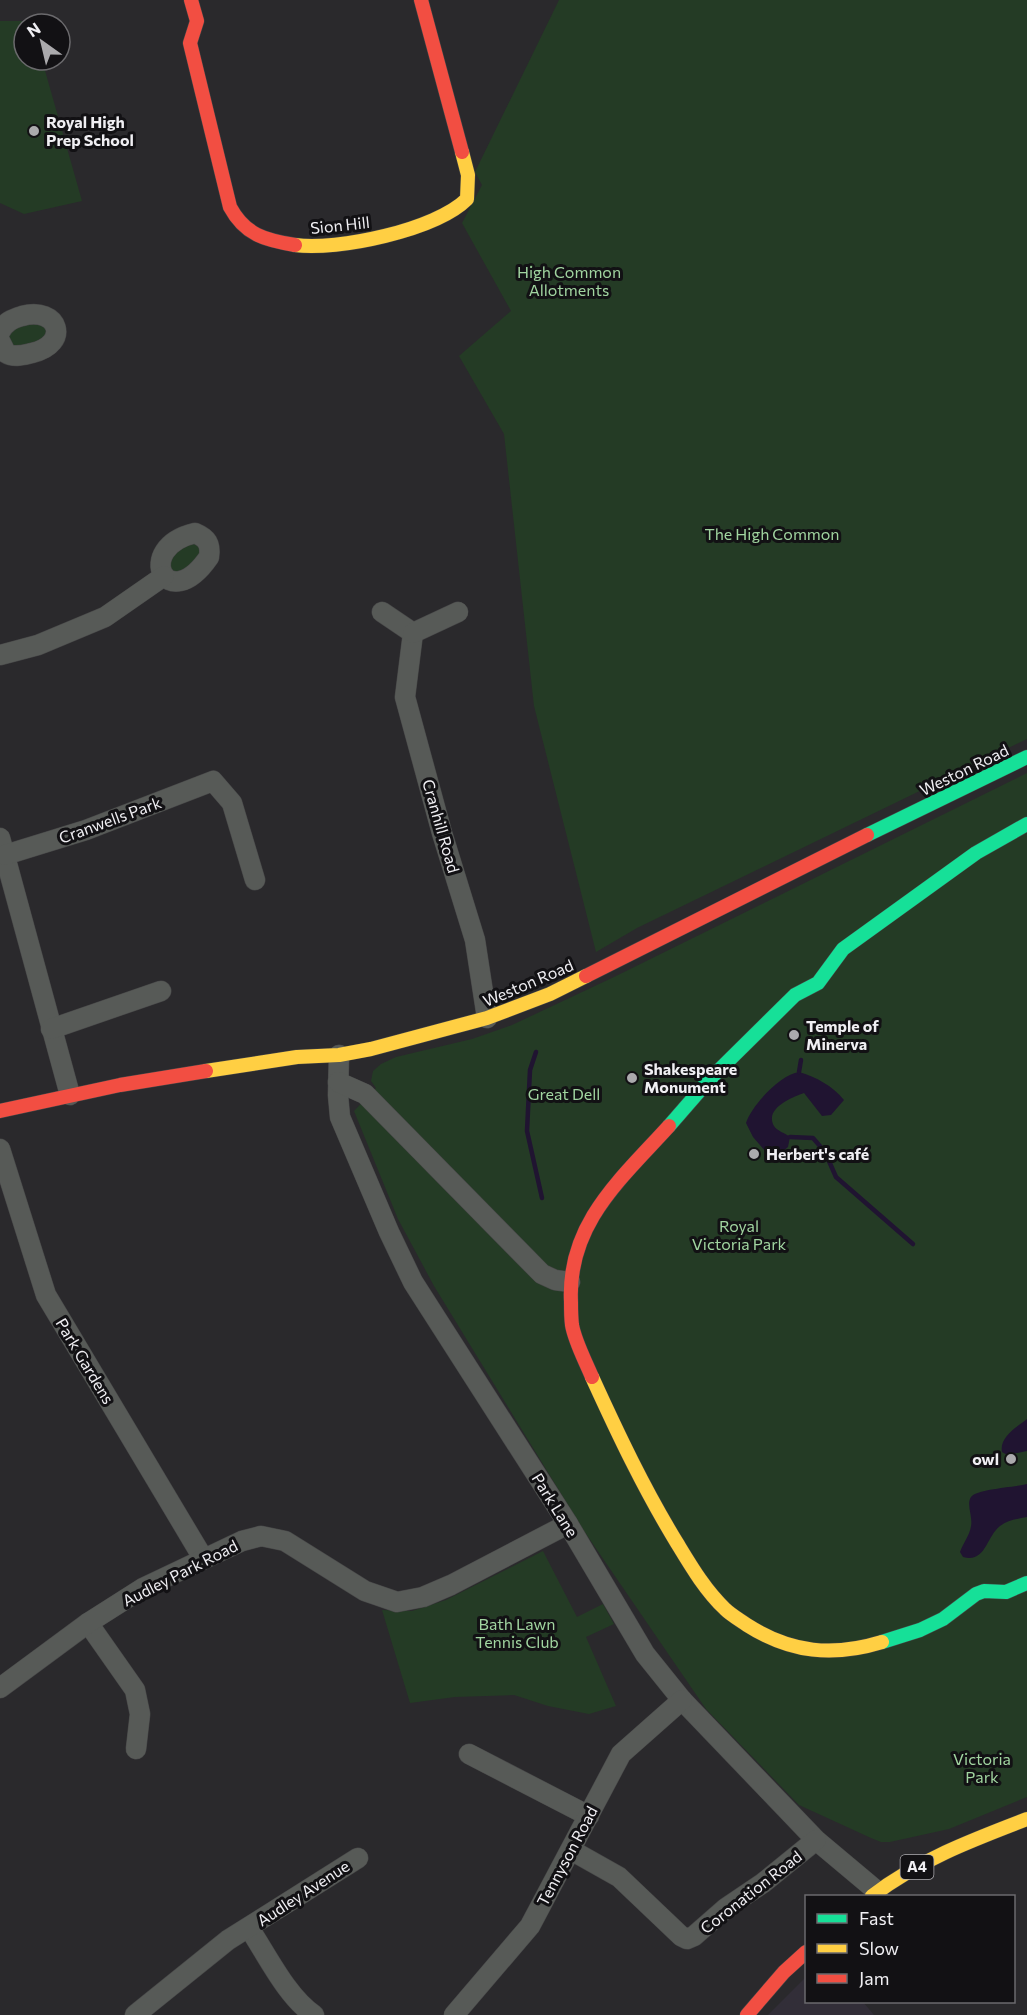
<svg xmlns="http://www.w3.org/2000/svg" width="1027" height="2015" viewBox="0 0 1027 2015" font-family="Commissioner,sans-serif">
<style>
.built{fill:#322e38}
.green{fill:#243b25}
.water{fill:#201431}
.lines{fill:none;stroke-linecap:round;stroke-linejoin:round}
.stream{stroke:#201431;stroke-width:4.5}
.street-casing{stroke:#464647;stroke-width:21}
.fast-casing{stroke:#464647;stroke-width:15}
.slow-casing{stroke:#464647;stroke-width:15}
.jam-casing{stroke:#464647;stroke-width:15}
.street{stroke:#575a57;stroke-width:20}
.fast{stroke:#16e098;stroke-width:14}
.slow{stroke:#ffcf43;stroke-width:14}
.jam{stroke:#f24e42;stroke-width:14}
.poi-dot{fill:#abaaad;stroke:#121114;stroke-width:2}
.labels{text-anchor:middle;stroke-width:6;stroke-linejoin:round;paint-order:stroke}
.shield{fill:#121114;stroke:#adacb0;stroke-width:1.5}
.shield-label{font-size:15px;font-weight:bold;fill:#f0eff3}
.poi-label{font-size:16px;font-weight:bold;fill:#f0eff3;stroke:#121114;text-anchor:start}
.street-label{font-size:16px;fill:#f0eff3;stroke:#121114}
.park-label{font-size:16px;fill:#a1d5a0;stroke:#121114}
</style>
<rect width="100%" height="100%" fill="#2a292c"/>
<polygon class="built" points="806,1977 806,2002 863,2002 874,2015 768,2015"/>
<g class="green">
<polygon points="559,0 1027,0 1027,739 637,928 596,952 534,706 504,434 459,356 511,311 462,223 482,185 475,172"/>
<polygon points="0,21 31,21 32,24 24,24 24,60 42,60 82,201 24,214 0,203"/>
<polygon points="40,319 52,336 15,352 6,340 12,324"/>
<polygon points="189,539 206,550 179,579 164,563"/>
<polygon points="1027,773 1027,1797 949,1829 890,1842 881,1842 871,1838 799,1805 706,1709 582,1528 434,1286 398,1219 354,1111 376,1088 371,1081 373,1071 381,1064 396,1057 472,1039 512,1025 614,977"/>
<polygon points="543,1551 577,1617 603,1604 614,1624 586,1637 616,1706 589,1714 548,1706 514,1695 455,1697 410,1703 382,1610 412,1611 446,1600"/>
</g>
<g class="water">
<path d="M799 1072C816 1077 833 1086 844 1100L831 1115 822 1116 804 1093C793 1097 764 1108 774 1126 777 1131 785 1133 790 1137L788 1147 782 1152 765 1151 753 1137 746 1123C751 1106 781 1074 799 1072Z"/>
<path d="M1027 1419V1451L1007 1455 1002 1452C999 1437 1017 1427 1027 1419Z"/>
<path d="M1027 1484V1517C1017 1519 1008 1520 1000 1526 986 1537 986 1563 963 1557L960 1552C963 1543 970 1535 971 1526 973 1517 966 1504 971 1497 976 1489 1016 1487 1027 1484Z"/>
</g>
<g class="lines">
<g class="stream">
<polyline points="536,1052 530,1070 527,1131 542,1198"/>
<polyline points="799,1072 801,1060"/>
<polyline points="790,1137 813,1138 825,1152 836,1177 913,1244"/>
</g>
<g class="street-casing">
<g id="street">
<path d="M0 332C5 322 12 319 22 316 59 306 71 344 32 353 23 355 14 358 6 353L0 341"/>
<path d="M195 533C207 538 211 544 209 557 167 618 132 548 195 533Z"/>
<polyline points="382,612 413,633 405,697 442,833 475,940 487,1018"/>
<polyline points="413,633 458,612"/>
<polyline points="0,655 38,645 105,617 164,576"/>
<polyline points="0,838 70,1095"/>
<polyline points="5,855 86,830 213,781 232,803 255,880"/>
<polyline points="51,1029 161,991"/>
<polyline points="339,1055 338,1095 340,1117 389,1232 413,1282 568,1524 645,1654 682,1700 816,1840 878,1892"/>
<polyline points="338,1082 365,1094 542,1274 555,1280 570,1282"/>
<polyline points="0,1149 46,1295 203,1558"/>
<polyline points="88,1623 135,1690 140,1714 136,1749"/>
<polyline points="0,1688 88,1623 143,1588 242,1541 261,1536 285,1541 365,1591 397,1602 423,1597 451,1585 568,1524"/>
<polyline points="469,1754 589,1816"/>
<polyline points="571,1850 619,1877 681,1936 687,1939 694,1936 726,1908 763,1883 816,1840"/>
<path d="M249 1928C267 1955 287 1997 314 2015"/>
<polyline points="135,2015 228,1940 358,1858"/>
<polyline points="454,2015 530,1926 621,1754 682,1700"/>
</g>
</g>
<g class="fast-casing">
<g id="fast">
<polyline points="867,835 1027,757"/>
<polyline points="669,1126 709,1080 795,995 818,983 843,949 976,853 1027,824"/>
<polyline points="882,1642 920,1630 943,1619 976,1594 984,1591 1006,1592 1027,1583"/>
</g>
</g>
<g class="slow-casing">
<g id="slow">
<path d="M295 245C337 251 436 230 467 199L468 175 462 152"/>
<polyline points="206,1071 297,1057 339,1055 371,1049 487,1018 550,994 586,976"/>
<path d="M592 1377C618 1434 644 1489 677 1543 691 1566 705 1590 725 1609 731 1615 740 1620 747 1625 791 1653 833 1657 882 1642"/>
<path d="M872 1896C919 1860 972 1840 1027 1819"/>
</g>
</g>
<g class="jam-casing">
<g id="jam">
<path d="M191 0 197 21 190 43 230 207C245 235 265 240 295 245"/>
<polyline points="421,0 462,152"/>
<polyline points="586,976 867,835"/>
<polyline points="0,1111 120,1085 206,1071"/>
<path d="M592 1377C585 1360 575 1342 572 1325 571 1317 571 1309 571 1302 567 1224 621 1179 669 1126"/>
<polyline points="747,2015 784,1972 806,1952"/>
</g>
</g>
<use href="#street" class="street"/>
<use href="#fast" class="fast"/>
<use href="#slow" class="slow"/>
<use href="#jam" class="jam"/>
</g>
<g class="poi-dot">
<circle cx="34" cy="131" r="6"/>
<circle cx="794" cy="1035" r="6"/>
<circle cx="632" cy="1078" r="6"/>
<circle cx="754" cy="1154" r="6"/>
<circle cx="1011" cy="1459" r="6"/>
</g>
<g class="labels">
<rect class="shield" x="900.5" y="1855" width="33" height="24" rx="4.5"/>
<g class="shield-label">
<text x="917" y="1872">A4</text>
</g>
<g class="poi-label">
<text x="46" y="128">Royal High<tspan x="46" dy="18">Prep School</tspan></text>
<text x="806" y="1032">Temple of<tspan x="806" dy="18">Minerva</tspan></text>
<text x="644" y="1075">Shakespeare<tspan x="644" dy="18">Monument</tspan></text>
<text x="766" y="1160">Herbert's café</text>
<text x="999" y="1465" text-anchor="end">owl</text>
</g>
<g class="street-label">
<text transform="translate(340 225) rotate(-6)" y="6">Sion Hill</text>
<text transform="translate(964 770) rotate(-26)" y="6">Weston Road</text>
<text transform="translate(110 820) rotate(-20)" y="6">Cranwells Park</text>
<text transform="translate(441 826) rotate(74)" y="6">Cranhill Road</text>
<text transform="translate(528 983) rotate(-23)" y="6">Weston Road</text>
<text transform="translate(85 1361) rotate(59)" y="6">Park Gardens</text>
<text transform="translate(555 1505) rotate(58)" y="6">Park Lane</text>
<text transform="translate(180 1573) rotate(-27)" y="6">Audley Park Road</text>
<text transform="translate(567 1856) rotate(-62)" y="6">Tennyson Road</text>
<text transform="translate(751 1892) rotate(-38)" y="6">Coronation Road</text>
<text transform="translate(303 1893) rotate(-33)" y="6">Audley Avenue</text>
</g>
<g class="park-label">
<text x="569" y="278">High Common<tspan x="569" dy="18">Allotments</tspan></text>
<text x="772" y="540">The High Common</text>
<text x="564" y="1100">Great Dell</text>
<text x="739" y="1232">Royal<tspan x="739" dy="18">Victoria Park</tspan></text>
<text x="517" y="1630">Bath Lawn<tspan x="517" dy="18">Tennis Club</tspan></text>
<text x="982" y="1765">Victoria<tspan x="982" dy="18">Park</tspan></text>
</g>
</g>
<rect x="805" y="1895" width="210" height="108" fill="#121114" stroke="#6b6a6d" stroke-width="1.5"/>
<rect x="817" y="1914" width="30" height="9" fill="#16e098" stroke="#6b6a6d" stroke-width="1.5"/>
<text x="859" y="1925" font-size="18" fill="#f0eff3">Fast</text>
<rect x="817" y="1944" width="30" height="9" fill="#ffcf43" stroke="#6b6a6d" stroke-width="1.5"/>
<text x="859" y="1955" font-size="18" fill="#f0eff3">Slow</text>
<rect x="817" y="1974" width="30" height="9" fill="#f24e42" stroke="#6b6a6d" stroke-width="1.5"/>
<text x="859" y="1985" font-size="18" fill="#f0eff3">Jam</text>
<g transform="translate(42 42) rotate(326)"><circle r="28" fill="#121114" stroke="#6b6a6d" stroke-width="1.5"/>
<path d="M0-4.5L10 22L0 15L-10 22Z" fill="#abaaad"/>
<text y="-9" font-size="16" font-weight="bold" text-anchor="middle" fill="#f0eff3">N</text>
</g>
</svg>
